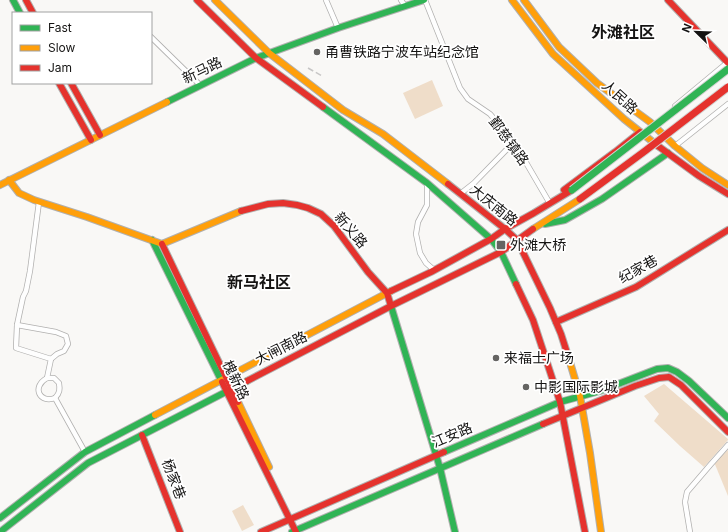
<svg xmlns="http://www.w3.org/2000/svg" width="728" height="532" viewBox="0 0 728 532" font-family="Inter,'Noto Sans SC',sans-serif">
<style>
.green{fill:#efddc9}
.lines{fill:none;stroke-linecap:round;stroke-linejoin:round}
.street-casing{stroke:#b1b0af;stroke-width:6}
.fast-casing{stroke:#b1b0af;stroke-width:8}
.slow-casing{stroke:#b1b0af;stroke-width:8}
.jam-casing{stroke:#b1b0af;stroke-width:8}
.street{stroke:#fefefe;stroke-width:4.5}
.fast{stroke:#30b455;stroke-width:6}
.slow{stroke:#ff9f0a;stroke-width:6}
.jam{stroke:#e5322d;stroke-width:6}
.rail{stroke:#c7c6c6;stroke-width:1.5;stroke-dasharray:6 3;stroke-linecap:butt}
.fast-bridge-casing{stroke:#d2d2d1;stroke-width:9;stroke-linecap:butt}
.jam-bridge-casing{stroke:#d2d2d1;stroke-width:9;stroke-linecap:butt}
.fast-bridge{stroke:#30b455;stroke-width:7}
.jam-bridge{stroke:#e5322d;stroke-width:7}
.poi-dot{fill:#656462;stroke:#fff;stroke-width:1.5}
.labels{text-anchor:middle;stroke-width:3.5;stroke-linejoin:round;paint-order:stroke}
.poi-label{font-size:14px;fill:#151413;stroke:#fff;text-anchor:start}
.street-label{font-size:14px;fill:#151413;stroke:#fff}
.quarter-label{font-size:16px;font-weight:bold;fill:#151413;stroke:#fff}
</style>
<rect width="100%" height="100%" fill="#f9f8f6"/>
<g class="green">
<polygon points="432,80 443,106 415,119 403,93"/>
<polygon points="664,384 728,439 728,440 704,467 680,446 654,421 659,414 644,396"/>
<polygon points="728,450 728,496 714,462"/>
<polygon points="243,505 254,525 242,531 232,511"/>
</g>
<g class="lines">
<g class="street-casing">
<g id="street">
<polyline points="326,0 338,28"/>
<polyline points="401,0 405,6"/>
<polyline points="425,0 460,88 468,99 490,114 514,142 549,202"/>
<polyline points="151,37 200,85"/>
<polyline points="675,106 728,62"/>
<polyline points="675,146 728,104"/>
<polyline points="427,183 427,205 418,222 416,234 420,253 426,263 434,270"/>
<polyline points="460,194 474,183 514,142"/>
<path d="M39 202 30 271 26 291 23 297 17 325 16 348 51 359 47 378C31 387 40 404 55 398L85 452"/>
<polyline points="17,325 56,332 66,336 68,344 64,351 57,354 51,359"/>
<path d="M47 378H54L59 383C60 389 60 393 55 398"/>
<polyline points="690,532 685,502 687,492 711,464 728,445"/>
</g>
</g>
<g class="fast-casing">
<g id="fast">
<polyline points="13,0 20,13"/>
<polyline points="167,102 256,58 338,28 424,0"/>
<polyline points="323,107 427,183 491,239 501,252 516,284"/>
<polyline points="545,224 565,220 602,199 668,153"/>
<polyline points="152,240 222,382"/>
<polyline points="391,306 440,468 455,532"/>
<polyline points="444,452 560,402 600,391 657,369 668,368 677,372 689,381 728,418"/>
<polyline points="0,518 85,452 155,415"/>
<polyline points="0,532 88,463 247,381"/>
<polyline points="292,532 543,424"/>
</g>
</g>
<g class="slow-casing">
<g id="slow">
<polyline points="215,0 269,53 343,110 383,134 448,184"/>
<polyline points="512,0 553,54 624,119 658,146"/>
<polyline points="524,0 559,47 597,83 650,122 675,146 702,168 728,185"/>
<polyline points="9,180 19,193 34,200 87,217 162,244 241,211"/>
<polyline points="0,185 167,102"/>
<polyline points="533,229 580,199"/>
<polyline points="569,359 580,396 590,453 601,532"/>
<polyline points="238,402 269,467"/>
<polyline points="155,415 391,291"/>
</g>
</g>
<g class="jam-casing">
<g id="jam">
<polyline points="26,0 33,13"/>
<polyline points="197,0 256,58 323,107"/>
<polyline points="668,0 728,63"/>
<polyline points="59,83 91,140"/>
<polyline points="71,83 100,135"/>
<polyline points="658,146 699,176 728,194"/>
<polyline points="448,184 505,229 517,240 550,308 561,334 569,359"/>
<polyline points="564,190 615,152 640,132"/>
<polyline points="241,211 268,204 283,203 297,205 308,208 321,214 334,226 368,272 387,293 391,306"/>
<polyline points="162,244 238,402"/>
<polyline points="516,284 533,320 560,402 585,532"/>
<polyline points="391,291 431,272 491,239 505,229 534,213 572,190"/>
<polyline points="556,322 636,287 728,230"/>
<polyline points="247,381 391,306 501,252 533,229"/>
<polyline points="222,382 296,532"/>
<polyline points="543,424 635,386 659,378 669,377 681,385 728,432"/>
<polyline points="142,435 180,532"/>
<polyline points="261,532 444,452"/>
</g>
</g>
<use href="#street" class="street"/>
<use href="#fast" class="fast"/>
<use href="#slow" class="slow"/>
<use href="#jam" class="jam"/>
<polyline class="rail" points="308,68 322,76"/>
<g class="fast-bridge-casing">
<polyline id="fast-bridge" points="572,190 728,69"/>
</g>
<g class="jam-bridge-casing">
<polyline id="jam-bridge" points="580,199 645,151 728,87"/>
</g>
<use href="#fast-bridge" class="fast-bridge"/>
<use href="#jam-bridge" class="jam-bridge"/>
</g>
<g class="poi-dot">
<circle cx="317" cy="52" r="4"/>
<rect x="496" y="240" width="10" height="10" rx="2"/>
<circle cx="496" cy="358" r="4"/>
<circle cx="526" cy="387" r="4"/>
</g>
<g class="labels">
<g class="poi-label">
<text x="325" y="57">甬曹铁路宁波车站纪念馆</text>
<text x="510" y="250">外滩大桥</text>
<text x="504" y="363">来福士广场</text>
<text x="534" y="392">中影国际影城</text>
</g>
<g class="street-label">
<text transform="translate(202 70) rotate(-26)" y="5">新马路</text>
<text transform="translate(620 97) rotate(42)" y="5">人民路</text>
<text transform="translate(509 141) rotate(54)" y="5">鄞慈镇路</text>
<text transform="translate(494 205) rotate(39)" y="5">大庆南路</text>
<text transform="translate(351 230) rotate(50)" y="5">新义路</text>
<text transform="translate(638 269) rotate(-29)" y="5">纪家巷</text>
<text transform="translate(281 348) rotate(-27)" y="5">大闸南路</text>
<text transform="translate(236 380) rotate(64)" y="5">槐新路</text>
<text transform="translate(452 435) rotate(-23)" y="5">江安路</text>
<text transform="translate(174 479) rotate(69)" y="5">杨家巷</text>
</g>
<g class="quarter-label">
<text x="623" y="38">外滩社区</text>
<text x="259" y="288">新马社区</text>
</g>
</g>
<rect x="12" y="12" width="140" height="72" fill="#ffffff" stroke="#a1a1a1"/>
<rect x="20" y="25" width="20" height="6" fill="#30b455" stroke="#a1a1a1"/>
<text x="48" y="32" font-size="12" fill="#151413">Fast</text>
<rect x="20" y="45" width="20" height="6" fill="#ff9f0a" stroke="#a1a1a1"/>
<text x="48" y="52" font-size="12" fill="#151413">Slow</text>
<rect x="20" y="65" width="20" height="6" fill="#e5322d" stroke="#a1a1a1"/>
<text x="48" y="72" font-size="12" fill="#151413">Jam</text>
<g transform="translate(696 32) rotate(293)" stroke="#ffffff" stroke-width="3" paint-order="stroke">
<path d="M0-3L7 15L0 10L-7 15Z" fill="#151413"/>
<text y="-6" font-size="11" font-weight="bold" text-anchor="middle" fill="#151413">N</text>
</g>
</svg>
